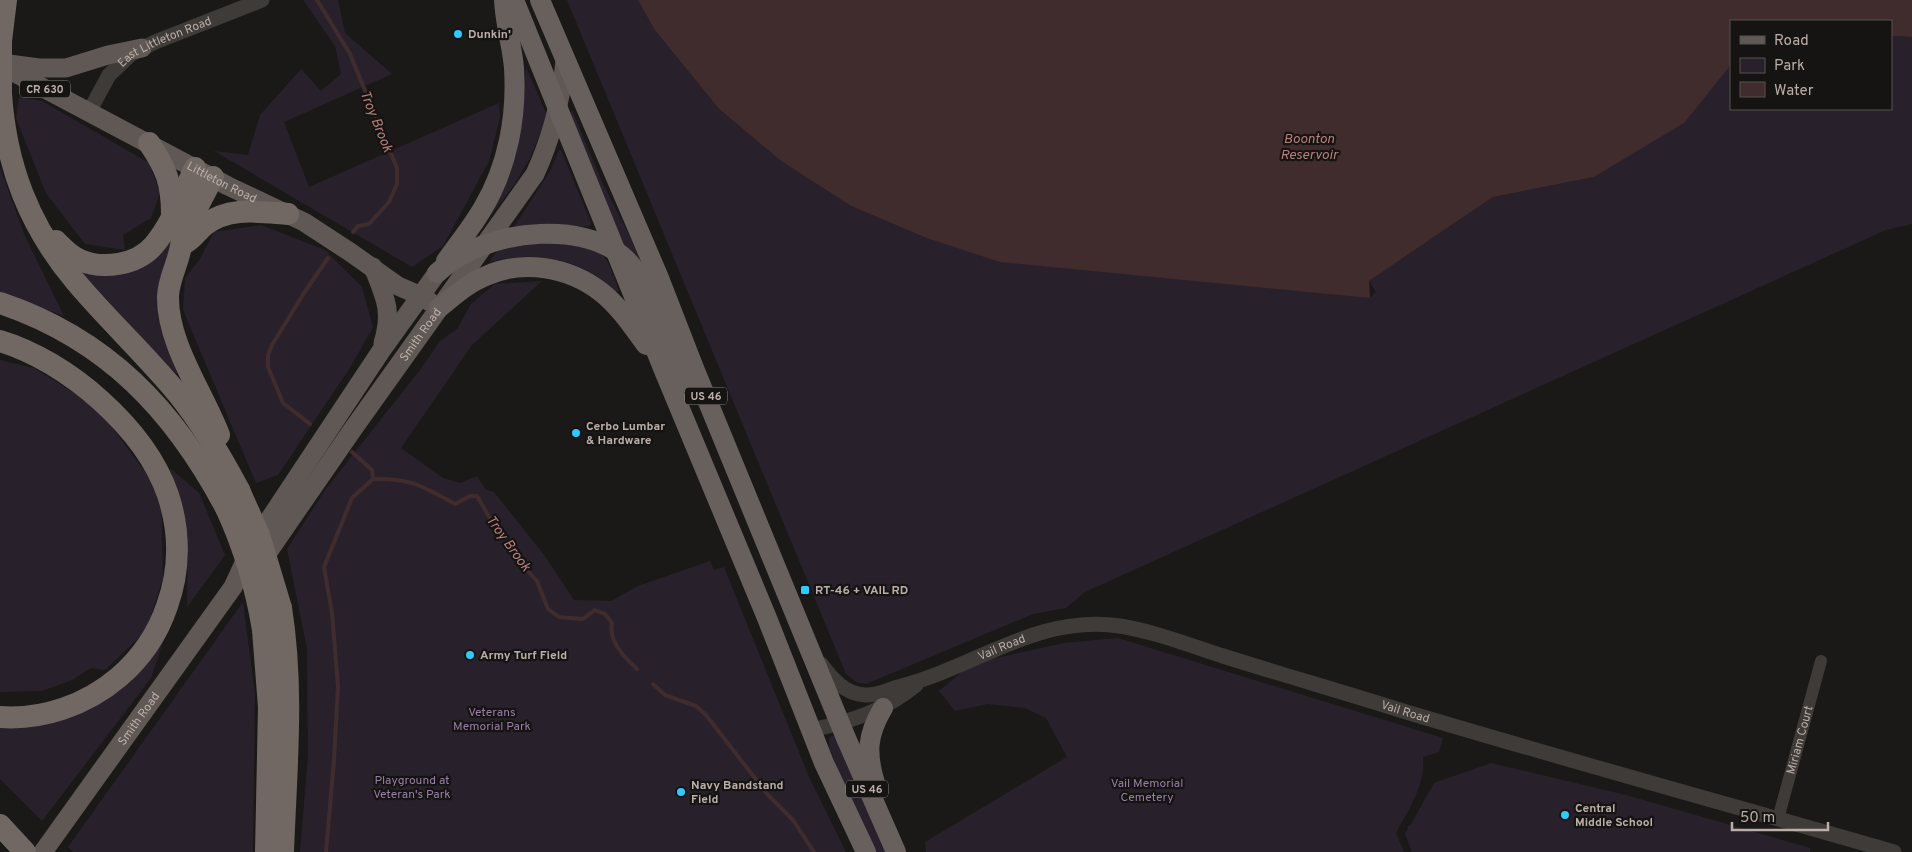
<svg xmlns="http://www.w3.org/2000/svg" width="1912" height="852" viewBox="0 0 1912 852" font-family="Overpass,sans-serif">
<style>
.green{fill:#28212b}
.water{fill:#402c2c}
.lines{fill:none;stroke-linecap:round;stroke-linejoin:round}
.stream{stroke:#402c2c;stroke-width:4}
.minor{stroke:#3f3b38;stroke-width:12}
.tertiary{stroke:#3f3b38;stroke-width:15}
.primary{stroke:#5f5854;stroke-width:19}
.trunk{stroke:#68605c;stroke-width:20}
.motorway{stroke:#716864;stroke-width:22}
.motorway-bridge{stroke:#716864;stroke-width:22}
.poi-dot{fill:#2bcaff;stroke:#151412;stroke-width:2}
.labels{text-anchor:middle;stroke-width:4.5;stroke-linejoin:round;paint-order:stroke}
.shield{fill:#151412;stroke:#89807b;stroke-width:1}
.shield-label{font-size:11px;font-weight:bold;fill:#bbaea8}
.poi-label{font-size:12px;font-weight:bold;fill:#bbaea8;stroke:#151412;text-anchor:start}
.street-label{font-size:12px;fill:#bbaea8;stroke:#151412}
.park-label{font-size:12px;fill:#997ea8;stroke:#151412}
.water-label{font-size:14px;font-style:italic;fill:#b97f7c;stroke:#151412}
</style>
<rect width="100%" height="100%" fill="#1a1917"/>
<g class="green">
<polygon points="303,0 338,0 345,33 392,74 284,122 309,187 499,103 500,118 489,161 443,246 412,267 214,151 248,155 260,115 301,69 321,91 341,74 335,46"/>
<polygon points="567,0 638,0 654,29 719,109 781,161 851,206 924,237 1370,298 1376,292 1369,281 1493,197 1594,177 1683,123 1731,65 1731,109 1891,109 1891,36 1912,37 1912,224 1886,230 1085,592 1066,608 1033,614 866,684 856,682 846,674"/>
<polygon points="526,67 546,113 542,129 530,158 514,185 491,215 489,214 519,133"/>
<polygon points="19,97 42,101 149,163 160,193 151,218 123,235 125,250 85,244 46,193 16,118"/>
<polygon points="572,110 604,186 647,270 638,258 620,241 569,118"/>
<polygon points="559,150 561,150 591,223 589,227 553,224 514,227 550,171"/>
<polygon points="0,167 24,234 64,316 0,293"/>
<path d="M199 192C178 234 150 276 160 325 163 342 171 357 178 372L176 374 80 271 108 273Z"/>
<polygon points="261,225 325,250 362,287 373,327 350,368 278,475 256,483 183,310 185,278 200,259 214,232"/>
<path d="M557 242C569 244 596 248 605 258 610 263 615 282 619 290L616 292C609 287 602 280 595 275 564 256 525 252 490 262V261L497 251 527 244Z"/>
<polygon points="542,281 472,345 401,448 443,478 460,483 477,476 486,490 494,492 545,556 574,600 611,601 638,586 710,561 714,570 724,567 809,777 846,852 300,852 308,756 307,649 287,549 325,490 420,370 440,341 457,329 471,304 495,284"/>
<polygon points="0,360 34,368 98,408 161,494 163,578 146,631 105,670 91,668 72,680 42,691 0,692"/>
<polygon points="170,468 199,493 225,555 187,607 188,536"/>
<polygon points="243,602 255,694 253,852 73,852 68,847"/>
<path d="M1118 638 1443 738 1439 752 1423 757C1426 784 1409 809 1396 833L1404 852H926L925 842 1067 757 1046 718 1025 708 988 704 955 711 939 691 973 663 1064 643Z"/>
<polygon points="163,642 151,678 42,821 0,779 0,724 119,690"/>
<polygon points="832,736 837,736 889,852 874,852 847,793 829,746 829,738"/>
<polygon points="1491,763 1626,795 1810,848 1810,852 1412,852 1405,834 1408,829 1407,827 1411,824 1434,783"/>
</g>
<polygon class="water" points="638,0 1912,0 1912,37 1891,36 1891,21 1731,21 1731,65 1684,123 1594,177 1493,197 1369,281 1370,298 1000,262 924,237 851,206 781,161 719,109 654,29"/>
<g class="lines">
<g class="stream">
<polyline points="317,0 350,54 397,168 397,184 389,202 369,224 358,226 353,232"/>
<polyline points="310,424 283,403 268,367 268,355 272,345 304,293 328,258"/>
<path d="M352 452 372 470 373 479C411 478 422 486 455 504L470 496H477L495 527 511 542 520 563 537 581 548 609 559 617 583 619 595 610 605 614 612 623C608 641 625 658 637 669"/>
<polyline points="653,684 665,695 696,706 706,715 768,795 793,820 814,852"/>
<polyline points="326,852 334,760 338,686 332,613 324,567 352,498 373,479"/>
</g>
<path class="minor" id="s1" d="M1778 819 1821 661"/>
<g class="tertiary">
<path id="s2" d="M89 112 109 75 131 54 155 42 262 0"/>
<path id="s3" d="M821 664C832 679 845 694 865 695 877 696 887 690 898 687 975 668 1036 614 1120 626 1156 632 1189 645 1223 656 1283 675 1343 692 1403 711 1566 760 1731 805 1894 852"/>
<path d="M811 730C850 722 886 710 916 685"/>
</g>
<g class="primary">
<polyline points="9,64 39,68 66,68 108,55 142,48"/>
<path id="s4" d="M0 65 228 186 304 222 350 252 398 286 421 296 430 302"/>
<path d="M373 267C385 297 393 311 383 343"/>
<path id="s5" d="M258 564 264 558 353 429 535 174C552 137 561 101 565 61"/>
<path id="s6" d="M43 852 233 587 253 544 381 351 437 273"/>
</g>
<g class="trunk">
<polyline points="514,0 665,373 767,618 824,763 866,852"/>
<polyline points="540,0 659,278 694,368 846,738 896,852"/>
<path d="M446 261C458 244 472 227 483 208 508 166 517 116 514 68 512 45 505 23 504 0"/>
<path d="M437 273C446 265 455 258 466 253 508 231 573 225 614 250 629 259 638 274 647 288L685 382"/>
<path d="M439 308C454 296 468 283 486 276 523 259 569 267 601 292 619 306 633 327 646 345"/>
<path d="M875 783C866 753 867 735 883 708"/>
</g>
<g class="motorway">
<polyline points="1,41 6,0"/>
<path d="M1 94C6 166 29 226 76 282 108 320 146 355 178 394 202 424 221 456 239 490"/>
<path d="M149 143C166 168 172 183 172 214"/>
<path d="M213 177 182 237C182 257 169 275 168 296 167 343 202 391 219 435"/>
<path d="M56 241C63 248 70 256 80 260 103 270 137 265 154 245 172 224 183 193 195 168"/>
<path d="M185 243C193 239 198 230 205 225 229 206 260 212 288 214"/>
<path d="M0 303C107 339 174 410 226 508"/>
<path d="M0 341C67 361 145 428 168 495 180 531 180 570 167 606 158 633 141 658 119 677 86 705 43 720 0 717"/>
<path d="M281 608C294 689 286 770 283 852"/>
<polyline points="263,630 269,707 266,852"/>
<polyline points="0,825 25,852"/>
</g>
<g class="motorway-bridge">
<polyline points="1,94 1,41"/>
<polyline points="239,490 259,535 281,608"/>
<path d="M226 508C244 547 256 587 263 630"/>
</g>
</g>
<g class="poi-dot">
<circle cx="458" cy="34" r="5"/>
<circle cx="576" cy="433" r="5"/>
<rect x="800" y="585" width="10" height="10" rx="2.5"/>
<circle cx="470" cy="655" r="5"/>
<circle cx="681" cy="792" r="5"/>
<circle cx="1565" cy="815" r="5"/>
</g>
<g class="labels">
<g class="shield">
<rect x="20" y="80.5" width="50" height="17" rx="4"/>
<rect x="685" y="387.5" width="42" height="17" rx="4"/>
<rect x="846" y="780.5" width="42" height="17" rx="4"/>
</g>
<g class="shield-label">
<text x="45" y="93">CR 630</text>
<text x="706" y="400">US 46</text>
<text x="867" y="793">US 46</text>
</g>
<g class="poi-label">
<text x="468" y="38">Dunkin'</text>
<text x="586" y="430">Cerbo Lumbar<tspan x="586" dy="14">&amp; Hardware</tspan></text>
<text x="815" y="594">RT-46 + VAIL RD</text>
<text x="480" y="659">Army Turf Field</text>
<text x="691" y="789">Navy Bandstand<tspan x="691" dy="14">Field</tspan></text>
<text x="1575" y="812">Central<tspan x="1575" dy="14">Middle School</tspan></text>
</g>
<g class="street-label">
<text dy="4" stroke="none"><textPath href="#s2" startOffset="108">East Littleton Road</textPath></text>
<text dy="4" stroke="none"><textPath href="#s4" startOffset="251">Littleton Road</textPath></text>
<text dy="4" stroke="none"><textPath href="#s5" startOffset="281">Smith Road</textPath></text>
<text dy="4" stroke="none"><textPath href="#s3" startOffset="201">Vail Road</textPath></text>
<text dy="4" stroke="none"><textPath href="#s3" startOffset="621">Vail Road</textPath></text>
<text dy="4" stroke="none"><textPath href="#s6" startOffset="164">Smith Road</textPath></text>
<text dy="4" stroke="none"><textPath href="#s1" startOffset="82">Miriam Court</textPath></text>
</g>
<g class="park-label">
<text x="492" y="716">Veterans<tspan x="492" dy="14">Memorial Park</tspan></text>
<text x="412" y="784">Playground at<tspan x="412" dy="14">Veteran's Park</tspan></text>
<text x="1147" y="787">Vail Memorial<tspan x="1147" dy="14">Cemetery</tspan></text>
</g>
<g class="water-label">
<text transform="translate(377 121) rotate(68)" y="5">Troy Brook</text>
<text x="1309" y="143">Boonton<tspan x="1309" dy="16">Reservoir</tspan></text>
<text transform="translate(509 543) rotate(54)" y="5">Troy Brook</text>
</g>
</g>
<rect x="1730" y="20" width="162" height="90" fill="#151412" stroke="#57524e"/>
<rect x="1740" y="36" width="25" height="8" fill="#5f5854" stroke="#57524e"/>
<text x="1774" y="45" font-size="15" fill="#bbaea8">Road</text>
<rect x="1740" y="58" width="25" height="15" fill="#28212b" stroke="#57524e"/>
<text x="1774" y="70" font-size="15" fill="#bbaea8">Park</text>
<rect x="1740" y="82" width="25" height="15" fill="#402c2c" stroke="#57524e"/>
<text x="1774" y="95" font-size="15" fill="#bbaea8">Water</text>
<path d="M1732 822v8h96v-8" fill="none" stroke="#bbaea8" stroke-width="2.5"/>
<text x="1740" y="822" font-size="15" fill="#bbaea8" stroke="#151412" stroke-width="4" paint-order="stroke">50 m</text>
</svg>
